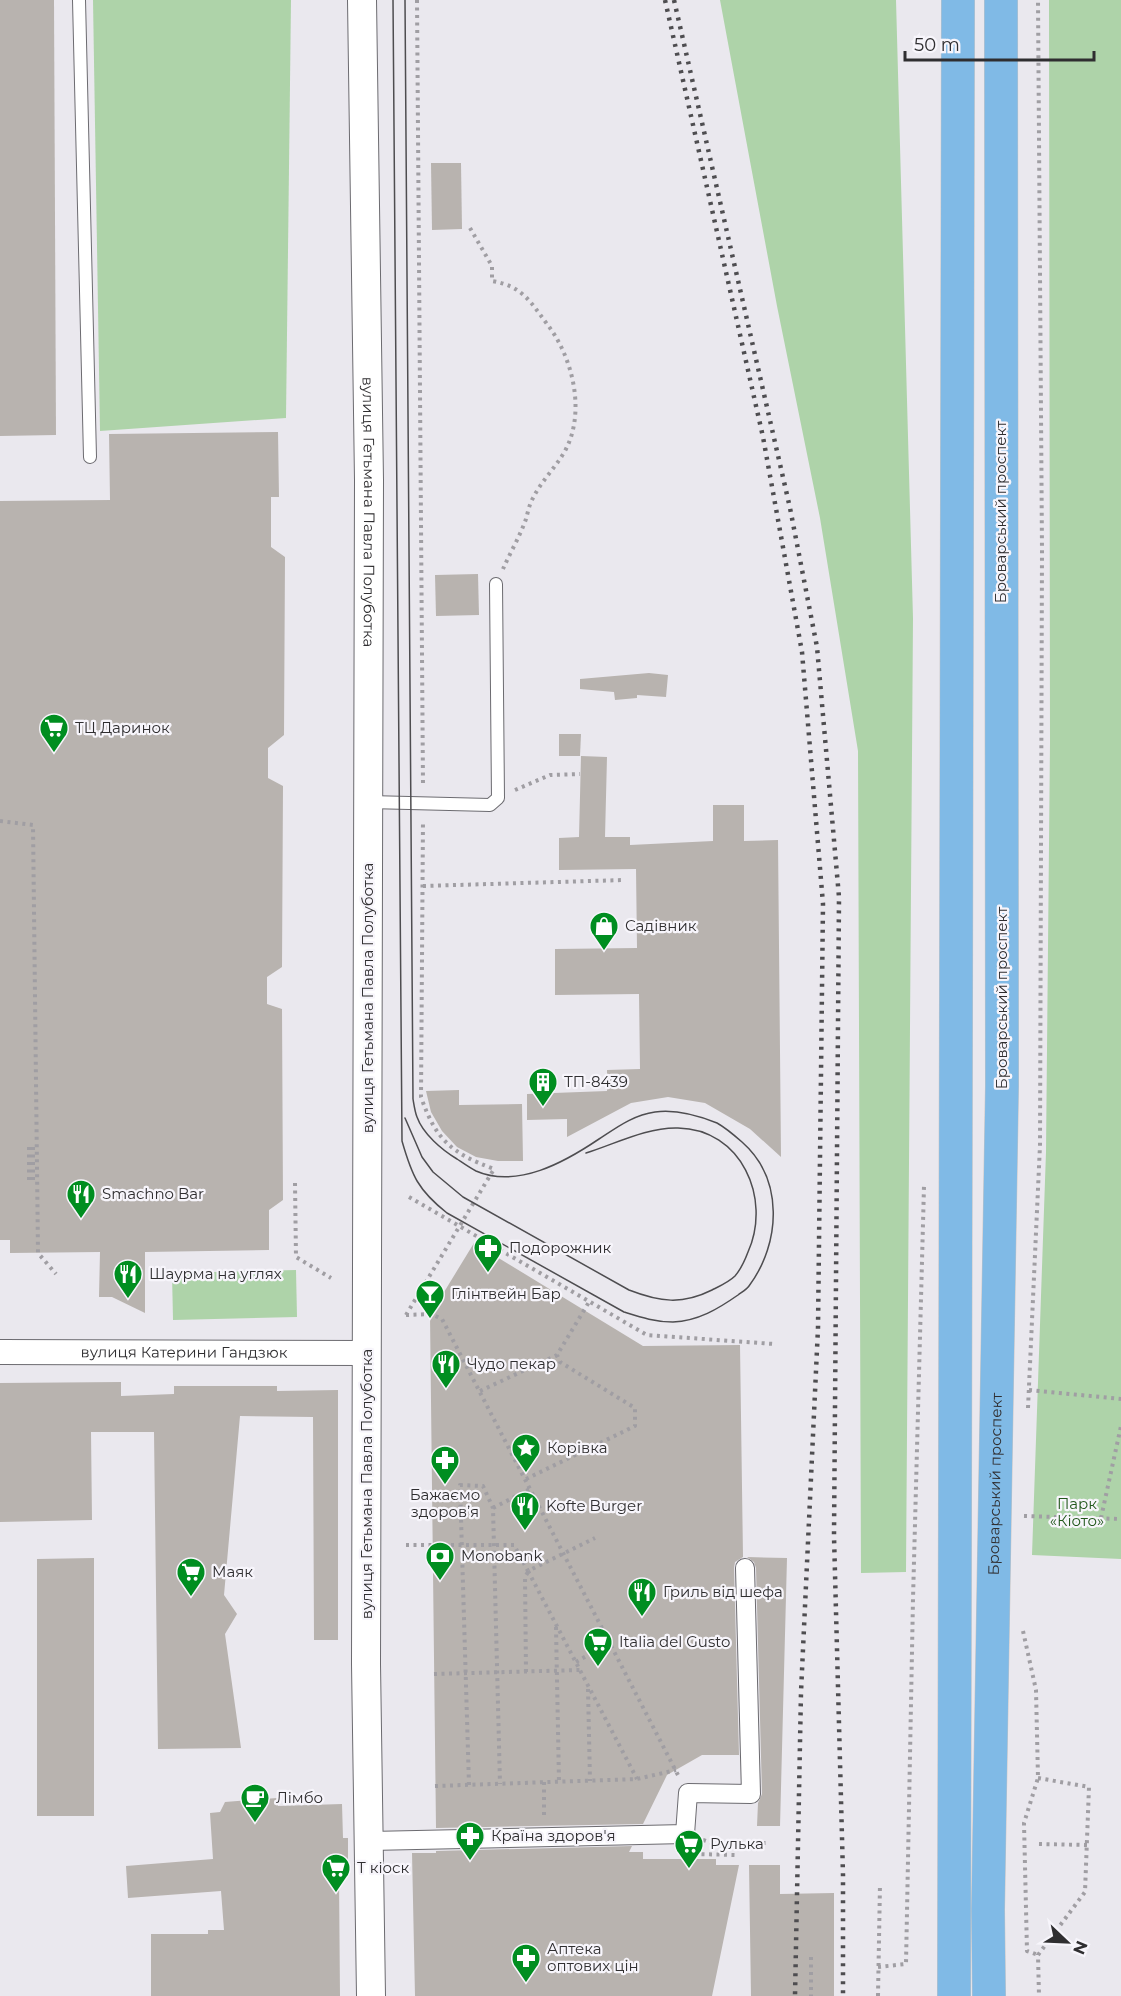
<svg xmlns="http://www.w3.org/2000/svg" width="1121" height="1996" viewBox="0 0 1121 1996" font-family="Montserrat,sans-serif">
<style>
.green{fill:#aed3a9}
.building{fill:#b8b3af}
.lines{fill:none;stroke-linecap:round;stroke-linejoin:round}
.service-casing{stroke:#6c6b70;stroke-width:14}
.pedestrian-casing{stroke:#6c6b70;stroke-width:20}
.minor-casing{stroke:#6c6b70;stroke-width:26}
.tertiary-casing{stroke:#6c6b70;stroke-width:30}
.trunk-casing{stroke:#c5c4c5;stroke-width:34}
.path{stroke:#a09ea3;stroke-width:4;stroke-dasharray:3 4.5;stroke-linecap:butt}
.service{stroke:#fff;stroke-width:12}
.pedestrian{stroke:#fff;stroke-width:18}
.minor{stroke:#fff;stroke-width:24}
.tertiary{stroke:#fff;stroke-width:28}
.trunk{stroke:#80bae6;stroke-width:33}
.tram{stroke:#4e4d50;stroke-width:1.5}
.rail{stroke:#4e4d50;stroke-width:4.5;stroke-dasharray:3 6;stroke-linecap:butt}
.labels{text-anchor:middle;stroke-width:4.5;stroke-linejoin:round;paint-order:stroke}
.street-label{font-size:15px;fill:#2f2e30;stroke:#f7f5fb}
.poi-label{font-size:15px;fill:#2f2e30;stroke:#f7f5fb;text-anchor:start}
.park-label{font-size:15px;fill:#22581c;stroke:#f7f5fb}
</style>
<rect width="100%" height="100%" fill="#eae8ee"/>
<g class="green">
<polygon points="93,0 291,0 286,418 100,431"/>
<polygon points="720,0 896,0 913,618 906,1572 861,1573 858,751 820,518 777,306"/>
<polygon points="1049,0 1121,0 1121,1559 1032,1555 1046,1152 1050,743"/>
<polygon points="296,1270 297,1317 173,1320 172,1273"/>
</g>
<g class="building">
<polygon points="0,0 54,0 56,435 0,436"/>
<polygon points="431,163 461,163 462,229 432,230"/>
<polygon points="278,432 279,497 271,497 271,547 285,557 284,735 268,748 268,778 283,786 282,967 267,977 267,1004 282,1009 283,1200 269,1210 269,1250 145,1252 145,1313 112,1297 99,1297 100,1252 10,1253 10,1240 0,1240 0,501 110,500 109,434"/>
<polygon points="478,574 479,615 436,616 435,575"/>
<polygon points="649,673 668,675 666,697 637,695 637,698 615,700 614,692 580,689 580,679"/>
<polygon points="559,734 581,734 580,756 559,756"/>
<polygon points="581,756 607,757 605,837 630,837 630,845 713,841 713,805 744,805 744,841 778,840 781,1157 750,1129 705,1103 668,1097 631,1103 567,1137 567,1119 527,1120 527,1094 607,1091 607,1070 640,1069 639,994 555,995 555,949 637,948 636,869 559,870 559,838 579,837"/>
<polygon points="459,1090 459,1105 522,1104 523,1161 498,1161 476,1157 457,1147 442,1131 431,1112 426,1091"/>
<polygon points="474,1243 643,1346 740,1345 743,1557 735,1562 734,1568 739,1755 702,1755 667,1775 643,1824 436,1828 430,1315"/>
<polygon points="121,1382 121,1396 174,1394 174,1386 277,1386 277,1391 338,1390 338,1640 314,1640 313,1417 240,1416 224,1595 237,1614 225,1634 241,1748 158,1749 154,1432 91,1432 92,1520 0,1522 0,1383"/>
<polygon points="747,1557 787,1558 780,1826 757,1826 758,1803 762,1794 756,1568 754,1562"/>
<polygon points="94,1558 94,1816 37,1816 37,1559"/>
<polygon points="277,1798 278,1806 342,1804 343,1838 348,1838 348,1877 339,1878 340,1996 151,1996 151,1934 208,1934 208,1930 224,1930 221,1891 128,1898 126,1866 213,1859 210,1813 220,1812 225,1802"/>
<polygon points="632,1846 629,1852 643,1852 643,1859 716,1859 716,1865 739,1865 712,1996 415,1996 412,1853 436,1853 436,1851"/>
<polygon points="749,1865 780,1865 780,1894 834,1893 834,1996 751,1996"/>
</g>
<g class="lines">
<g class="service-casing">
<g id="service">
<polyline points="79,0 90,457"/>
<polyline points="369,802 490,805 498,798 496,584"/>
</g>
</g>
<g class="pedestrian-casing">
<polyline id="pedestrian" points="370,1841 685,1834 688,1793 751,1794 745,1568"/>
</g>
<g class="minor-casing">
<g id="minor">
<path id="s1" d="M0 1352 368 1353"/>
</g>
</g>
<g class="tertiary-casing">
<g id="tertiary">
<path id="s2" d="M362 0 369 480 366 1664 371 1996"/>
</g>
</g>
<g class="trunk-casing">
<g id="trunk">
<polyline points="954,1996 958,0"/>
<path id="s3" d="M989 1996 988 1910 1002 1086 1001 0"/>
</g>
</g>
<g class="path">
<polyline points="417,0 423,785"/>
<path d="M470 228 492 266V281C522 286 530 301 547 324 572 356 586 410 566 449 557 466 542 480 533 498 529 505 528 512 526 519 520 536 510 553 503 569"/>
<polyline points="515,790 550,775 580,774"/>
<polyline points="0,821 33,825 38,1253 56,1274"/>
<polyline points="423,886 624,880"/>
<polyline points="29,1147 29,1184"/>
<polyline points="33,1147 33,1184"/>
<polyline points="295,1183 296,1257 331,1278"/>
<polyline points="409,1197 647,1335 774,1344"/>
<path d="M406 1315 494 1169C451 1153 436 1140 421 1097L423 820"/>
<polyline points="406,1315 431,1314 442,1319 679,1777"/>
<polyline points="1029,1390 1121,1399"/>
<polyline points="480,1391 557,1355 589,1302"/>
<polyline points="1028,1408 1040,1145 1042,551 1038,0"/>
<polyline points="526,1479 635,1426 635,1408 560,1362 557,1355"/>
<polyline points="493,1508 530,1489"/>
<polyline points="1024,1516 1121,1519"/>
<polyline points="1101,1518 1121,1426"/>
<polyline points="406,1545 514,1545 528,1571 595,1538"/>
<polyline points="528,1571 637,1779"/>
<polyline points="556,1627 559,1782"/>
<polyline points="1023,1631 1036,1690 1038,1778 1024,1823 1027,1951 1038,1955"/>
<polyline points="576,1662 610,1642"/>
<polyline points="526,1672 525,1577 528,1572"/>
<polyline points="434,1674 580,1670"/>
<polyline points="588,1689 590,1781"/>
<polyline points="1038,1778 1089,1787 1085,1892 1038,1955 1039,1996"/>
<polyline points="544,1782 544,1818"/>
<polyline points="469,1785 460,1485 483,1486 493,1508 500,1784"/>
<polyline points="435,1786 637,1779 676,1770"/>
<polyline points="703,1840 712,1843 768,1843"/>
<polyline points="1039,1844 1087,1845"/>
<polyline points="694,1854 736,1855"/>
<polyline points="811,1957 811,1996"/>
<polyline points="878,1967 906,1964 913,1599 924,1186"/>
<polyline points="878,1996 880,1884"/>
</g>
<use href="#service" class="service"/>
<use href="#pedestrian" class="pedestrian"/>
<use href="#minor" class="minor"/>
<use href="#tertiary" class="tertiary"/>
<use href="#trunk" class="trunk"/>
<g class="tram">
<path d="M393 0 402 1141C412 1176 418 1190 447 1213L624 1312C640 1317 655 1322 673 1322 698 1321 718 1309 738 1295 742 1292 746 1290 749 1286 781 1243 784 1179 742 1142 734 1135 726 1128 717 1123 697 1115 676 1109 655 1112 633 1115 616 1128 599 1139 565 1162 517 1189 476 1171 470 1168 463 1163 457 1159 442 1150 423 1134 417 1117 415 1112 414 1105 413 1099L405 0"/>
<path d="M405 1118 422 1157 433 1172 463 1197 629 1290C660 1302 682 1305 712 1290 720 1286 729 1282 735 1276 741 1269 745 1260 748 1252 772 1198 741 1129 678 1128 647 1127 615 1144 586 1153"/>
</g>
<g class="rail">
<polyline points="665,0 763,437 802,652 823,904 818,1328 801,1692 795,1996"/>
<polyline points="674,0 790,508 817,647 839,897 834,1536 843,1875 843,1996"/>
</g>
</g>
<defs>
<g id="supermarket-pin" transform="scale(1.5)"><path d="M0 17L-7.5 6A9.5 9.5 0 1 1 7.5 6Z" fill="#008e20" stroke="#f7f5fb"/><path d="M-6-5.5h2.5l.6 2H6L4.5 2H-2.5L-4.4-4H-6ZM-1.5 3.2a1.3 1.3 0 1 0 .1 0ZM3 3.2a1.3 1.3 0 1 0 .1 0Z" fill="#fff"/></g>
<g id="shop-pin" transform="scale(1.5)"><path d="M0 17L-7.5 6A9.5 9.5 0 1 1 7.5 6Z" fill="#008e20" stroke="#f7f5fb"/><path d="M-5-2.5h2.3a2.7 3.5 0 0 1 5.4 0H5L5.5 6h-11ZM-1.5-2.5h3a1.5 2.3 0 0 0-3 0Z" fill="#fff"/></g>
<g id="building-pin" transform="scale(1.5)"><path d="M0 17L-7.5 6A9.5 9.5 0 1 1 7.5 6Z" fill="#008e20" stroke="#f7f5fb"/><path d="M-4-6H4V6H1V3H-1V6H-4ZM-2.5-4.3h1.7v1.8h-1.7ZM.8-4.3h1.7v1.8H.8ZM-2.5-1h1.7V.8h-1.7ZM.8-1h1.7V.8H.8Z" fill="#fff"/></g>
<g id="restaurant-pin" transform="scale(1.5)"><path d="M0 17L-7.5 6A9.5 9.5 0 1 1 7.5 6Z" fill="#008e20" stroke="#f7f5fb"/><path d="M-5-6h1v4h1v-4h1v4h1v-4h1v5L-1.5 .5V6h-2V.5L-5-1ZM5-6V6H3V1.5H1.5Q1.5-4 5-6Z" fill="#fff"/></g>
<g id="pharmacy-pin" transform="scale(1.5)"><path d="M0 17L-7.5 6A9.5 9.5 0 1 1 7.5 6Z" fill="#008e20" stroke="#f7f5fb"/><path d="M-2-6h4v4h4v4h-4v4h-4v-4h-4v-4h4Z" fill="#fff"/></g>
<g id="bar-pin" transform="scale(1.5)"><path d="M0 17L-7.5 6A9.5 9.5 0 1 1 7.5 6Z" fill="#008e20" stroke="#f7f5fb"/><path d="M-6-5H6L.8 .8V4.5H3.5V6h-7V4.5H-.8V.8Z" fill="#fff"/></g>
<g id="sight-pin" transform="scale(1.5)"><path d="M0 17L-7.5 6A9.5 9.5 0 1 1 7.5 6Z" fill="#008e20" stroke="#f7f5fb"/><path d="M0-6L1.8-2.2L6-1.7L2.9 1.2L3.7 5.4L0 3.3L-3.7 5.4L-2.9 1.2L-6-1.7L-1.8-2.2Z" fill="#fff"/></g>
<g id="bank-pin" transform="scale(1.5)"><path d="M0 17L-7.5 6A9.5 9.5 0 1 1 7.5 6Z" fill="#008e20" stroke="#f7f5fb"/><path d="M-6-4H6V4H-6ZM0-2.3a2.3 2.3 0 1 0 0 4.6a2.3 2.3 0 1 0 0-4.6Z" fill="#fff"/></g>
<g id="cafe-pin" transform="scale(1.5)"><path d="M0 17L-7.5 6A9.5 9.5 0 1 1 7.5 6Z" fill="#008e20" stroke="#f7f5fb"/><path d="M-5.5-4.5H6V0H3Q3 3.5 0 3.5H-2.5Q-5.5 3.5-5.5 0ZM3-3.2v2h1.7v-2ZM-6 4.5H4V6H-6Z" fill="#fff"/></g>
</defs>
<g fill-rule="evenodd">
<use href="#supermarket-pin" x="54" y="728"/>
<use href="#shop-pin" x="604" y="926"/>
<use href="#building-pin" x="543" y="1082"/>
<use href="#restaurant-pin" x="81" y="1194"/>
<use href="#pharmacy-pin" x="488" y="1248"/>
<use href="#restaurant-pin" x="128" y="1274"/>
<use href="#bar-pin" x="430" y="1294"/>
<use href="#restaurant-pin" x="446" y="1364"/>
<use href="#sight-pin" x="526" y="1448"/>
<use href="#pharmacy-pin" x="445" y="1460"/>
<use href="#restaurant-pin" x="525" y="1506"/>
<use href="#bank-pin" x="440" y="1556"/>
<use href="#supermarket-pin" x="191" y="1572"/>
<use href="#restaurant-pin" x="642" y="1592"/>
<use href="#supermarket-pin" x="598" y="1642"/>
<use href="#cafe-pin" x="255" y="1798"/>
<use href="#pharmacy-pin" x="470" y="1836"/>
<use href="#supermarket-pin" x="689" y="1844"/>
<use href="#supermarket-pin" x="336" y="1868"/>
<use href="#pharmacy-pin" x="526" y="1958"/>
</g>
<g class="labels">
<g class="street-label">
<text dy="5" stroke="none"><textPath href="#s2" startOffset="512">вулиця Гетьмана Павла Полуботка</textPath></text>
<text transform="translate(1001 512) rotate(-90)" y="5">Броварський проспект</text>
<text transform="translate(368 998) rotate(-90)" y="5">вулиця Гетьмана Павла Полуботка</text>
<text transform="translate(1002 998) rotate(-90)" y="5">Броварський проспект</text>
<text dy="5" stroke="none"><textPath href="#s1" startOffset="184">вулиця Катерини Гандзюк</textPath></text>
<text transform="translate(367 1484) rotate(-90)" y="5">вулиця Гетьмана Павла Полуботка</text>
<text dy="5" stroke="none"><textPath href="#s3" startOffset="512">Броварський проспект</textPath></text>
</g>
<g class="poi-label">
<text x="75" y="733">ТЦ Даринок</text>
<text x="625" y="931">Садівник</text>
<text x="564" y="1087">ТП-8439</text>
<text x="102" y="1199">Smachno Bar</text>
<text x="509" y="1253">Подорожник</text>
<text x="149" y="1279">Шаурма на углях</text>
<text x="451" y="1299">Глінтвейн Бар</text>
<text x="467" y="1369">Чудо пекар</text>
<text x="547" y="1453">Корівка</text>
<text x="445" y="1500" text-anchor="middle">Бажаємо<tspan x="445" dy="17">здоровʼя</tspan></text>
<text x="546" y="1511">Kofte Burger</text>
<text x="461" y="1561">Monobank</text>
<text x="212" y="1577">Маяк</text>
<text x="663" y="1597">Гриль від шефа</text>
<text x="619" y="1647">Italia del Gusto</text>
<text x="276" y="1803">Лімбо</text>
<text x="491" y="1841">Країна здоров'я</text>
<text x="710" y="1849">Рулька</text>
<text x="357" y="1873">Т кіоск</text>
<text x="547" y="1954">Аптека<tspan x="547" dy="17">оптових цін</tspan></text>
</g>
<g class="park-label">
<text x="1077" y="1509">Парк<tspan x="1077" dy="17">«Кіото»</tspan></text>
</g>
</g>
<g transform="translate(1067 1942) rotate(113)" stroke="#f7f5fb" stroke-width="4.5" paint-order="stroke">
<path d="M0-4.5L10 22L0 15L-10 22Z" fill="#2f2e30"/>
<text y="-9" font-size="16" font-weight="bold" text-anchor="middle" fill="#2f2e30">N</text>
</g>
<path d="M905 51v9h189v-9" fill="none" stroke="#2f2e30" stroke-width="3"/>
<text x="914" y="51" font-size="18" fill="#2f2e30" stroke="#f7f5fb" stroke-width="4.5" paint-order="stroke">50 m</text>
</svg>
